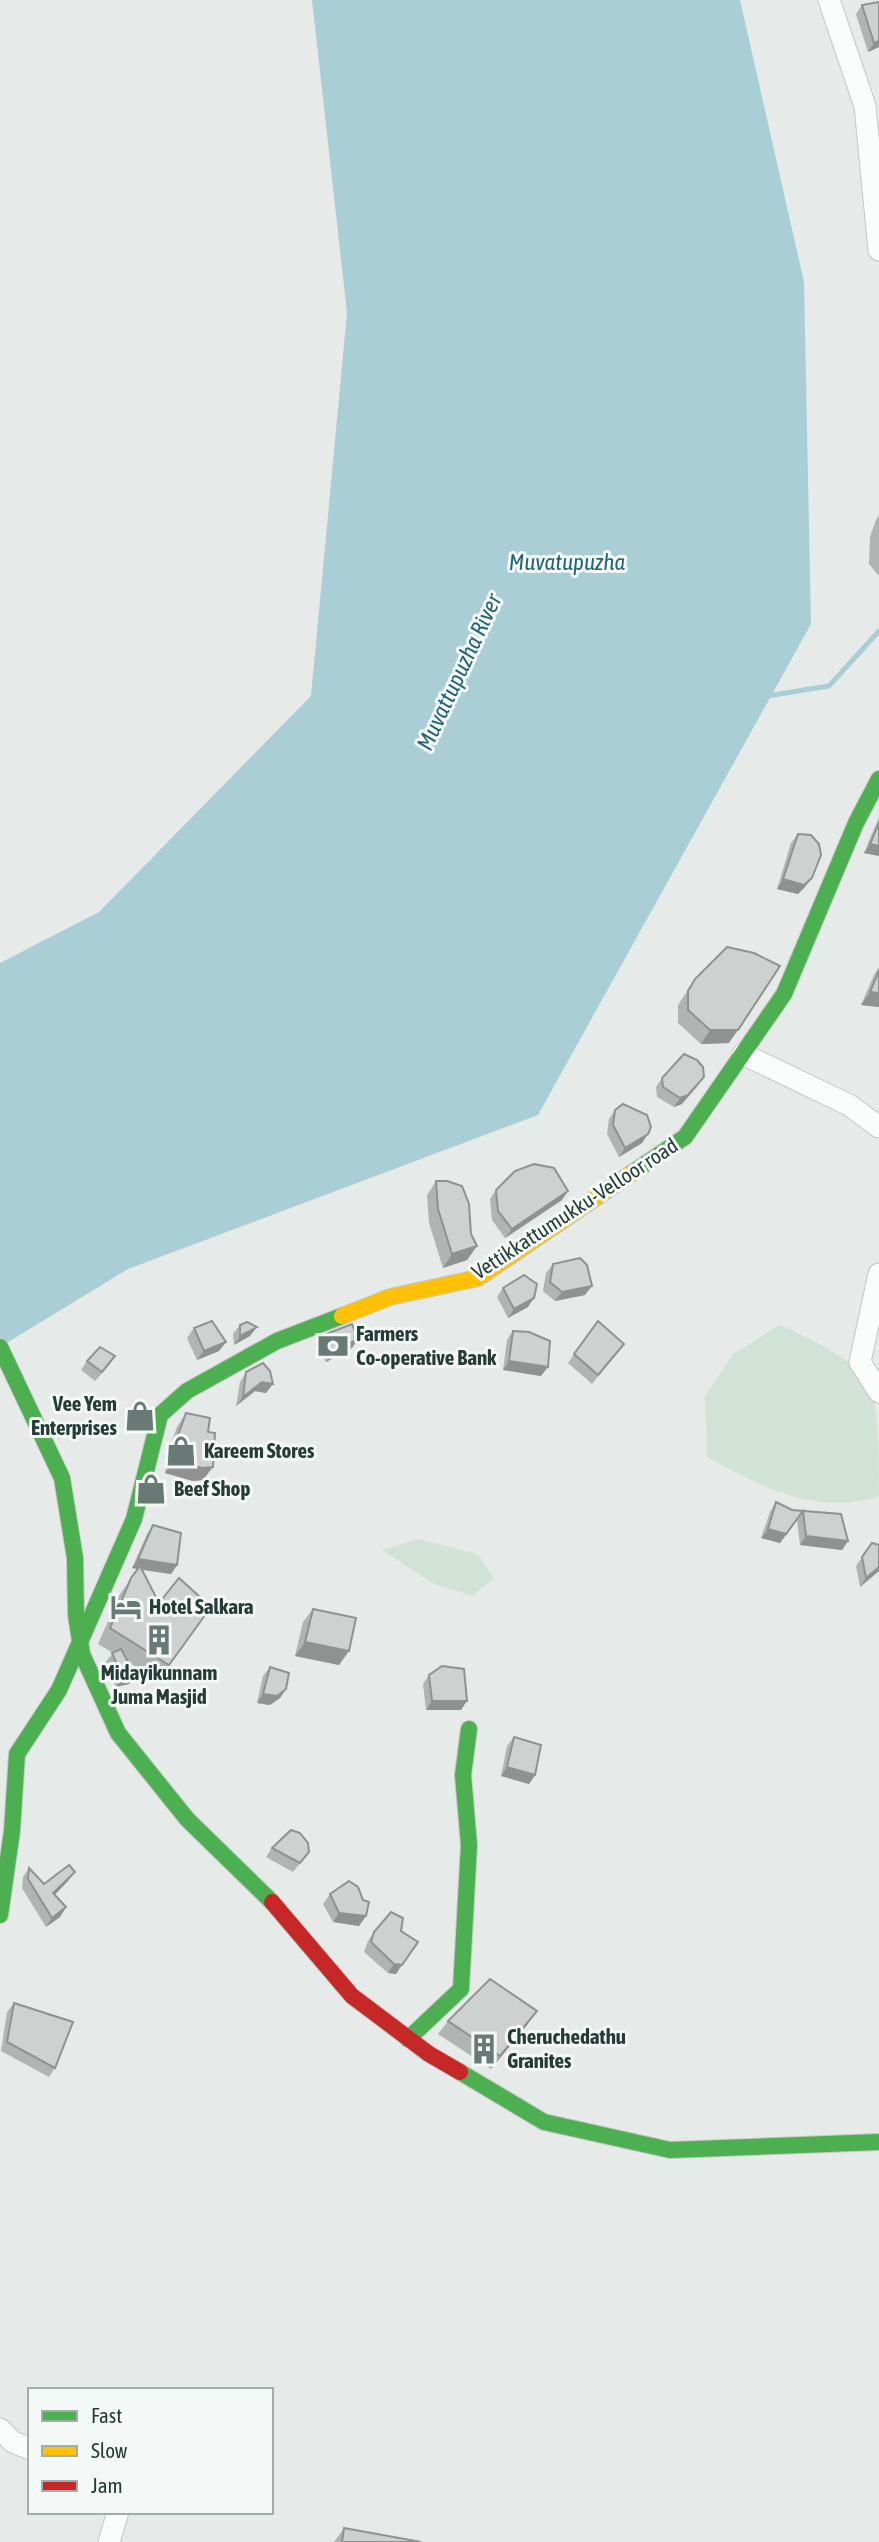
<svg xmlns="http://www.w3.org/2000/svg" width="879" height="2542" viewBox="0 0 879 2542" font-family="'Asap Condensed',sans-serif">
<style>
.green{fill:#d1e2d6}
.water{fill:#aaced5}
.lines{fill:none;stroke-linecap:round;stroke-linejoin:round}
.stream{stroke:#aaced5;stroke-width:5}
.street-casing{stroke:#c3c7c5;stroke-width:23}
.fast-casing{stroke:#c2c8c5;stroke-width:18}
.slow-casing{stroke:#c2c8c5;stroke-width:18}
.jam-casing{stroke:#c2c8c5;stroke-width:18}
.street{stroke:#fbfcfc;stroke-width:21}
.fast{stroke:#4caf50;stroke-width:16}
.slow{stroke:#ffc107;stroke-width:16}
.jam{stroke:#c62828;stroke-width:16}
.wall{fill:#b0b4b3}
.shaded-wall{fill:#909292}
.building{fill:#cdd1d0;stroke:#909292;stroke-width:2}
.labels{text-anchor:middle;stroke-width:6;stroke-linejoin:round;paint-order:stroke}
.street-label{font-size:21px;fill:#253c37;stroke:#f4f9f7}
.poi-label{font-size:21px;font-weight:bold;fill:#253c37;stroke:#f4f9f7;text-anchor:start}
.water-label{font-size:23px;font-style:italic;fill:#236574;stroke:#f4f9f7}
</style>
<rect width="100%" height="100%" fill="#e6eae8"/>
<g class="green">
<path d="M780 1325C805 1336 855 1360 870 1383 879 1409 879 1466 879 1496 816 1517 761 1486 707 1457L705 1396 733 1354Z"/>
<polygon points="418,1539 477,1554 494,1578 472,1596 432,1583 382,1550"/>
</g>
<polygon class="water" points="312,0 740,0 804,282 811,624 538,1115 128,1269 0,1347 0,963 99,912 311,696 347,313"/>
<g class="lines">
<polyline class="stream" points="767,696 829,686 879,631"/>
<g class="street-casing">
<g id="street">
<polyline points="829,0 865,106 879,250"/>
<polyline points="743,1054 849,1105 879,1127"/>
<polyline points="879,1274 860,1362 879,1392"/>
<polyline points="0,2429 13,2442 30,2449"/>
<polyline points="109,2542 118,2512"/>
</g>
</g>
<g class="fast-casing">
<g id="fast">
<polyline points="632,1173 685,1137 784,994 856,823 879,779"/>
<polyline points="0,1347 62,1478 75,1558 76,1615 82,1654 118,1733 187,1819 272,1902"/>
<polyline points="0,1915 12,1831 17,1754 59,1690 134,1519 160,1415 187,1391 277,1341 342,1316"/>
<polyline points="408,2039 461,1989 469,1845 463,1775 469,1729"/>
<polyline points="460,2072 544,2122 670,2150 879,2142"/>
</g>
</g>
<g class="slow-casing">
<polyline id="slow" points="342,1316 390,1297 478,1278 632,1173"/>
</g>
<g class="jam-casing">
<polyline id="jam" points="272,1902 352,1996 429,2054 460,2072"/>
</g>
<use href="#street" class="street"/>
<use href="#fast" class="fast"/>
<use href="#slow" class="slow"/>
<use href="#jam" class="jam"/>
</g>
<g class="wall">
<polygon points="862,5 879,47 868,52 856,14"/>
<polygon points="879,515 879,576 869,564 870,537 876,520"/>
<polygon points="879,817 879,856 864,853"/>
<polygon points="798,834 805,887 798,894 777,889 791,843"/>
<polygon points="879,967 879,1007 861,1005 874,975"/>
<polygon points="695,979 729,1043 701,1044 678,1023 678,1005"/>
<polygon points="662,1078 698,1086 682,1104 674,1107 657,1097 656,1087"/>
<polygon points="615,1110 642,1143 619,1157 607,1134 609,1119"/>
<polygon points="436,1181 471,1234 477,1246 467,1260 443,1268 429,1223 427,1195"/>
<polygon points="496,1190 562,1200 505,1238 492,1220 490,1199"/>
<polygon points="553,1264 585,1295 555,1301 543,1291 546,1273"/>
<polygon points="503,1288 528,1307 508,1318 497,1297"/>
<polygon points="598,1321 617,1353 592,1384 568,1363"/>
<polygon points="240,1325 250,1336 234,1345 233,1334"/>
<polygon points="194,1328 226,1342 219,1351 197,1360 187,1338"/>
<polygon points="513,1331 541,1376 503,1370 507,1340"/>
<polygon points="321,1336 358,1339 352,1348 326,1362 315,1345"/>
<polygon points="115,1356 95,1381 81,1370 87,1361"/>
<polygon points="246,1372 266,1393 255,1391 236,1406 240,1382"/>
<polygon points="186,1413 208,1432 203,1480 193,1481 165,1473 167,1454 177,1427"/>
<polygon points="776,1502 792,1510 841,1514 848,1541 842,1550 800,1545 797,1520 780,1543 761,1538 770,1512"/>
<polygon points="153,1525 177,1565 171,1574 142,1570 159,1603 211,1607 157,1681 128,1662 135,1675 129,1684 116,1687 105,1663 113,1653 98,1644 120,1594 138,1569 132,1568 147,1534"/>
<polygon points="872,1543 879,1545 879,1571 860,1587 856,1566"/>
<polygon points="313,1609 339,1665 295,1656 303,1622"/>
<polygon points="270,1667 286,1689 280,1698 270,1705 257,1703 263,1676"/>
<polygon points="429,1675 461,1710 426,1710 423,1684"/>
<polygon points="514,1737 535,1775 529,1784 501,1776 507,1746"/>
<polygon points="272,1848 302,1861 293,1872 266,1857"/>
<polygon points="29,1868 44,1884 68,1881 54,1895 66,1907 60,1917 46,1927 22,1888 23,1877"/>
<polygon points="330,1894 366,1916 359,1926 333,1922 323,1904"/>
<polygon points="401,1931 396,1974 388,1973 364,1952 368,1941 374,1932"/>
<polygon points="14,2003 55,2068 49,2077 1,2051 7,2012"/>
<polygon points="448,2021 527,2025 491,2069 438,2034"/>
<polygon points="344,2528 421,2542 334,2542"/>
</g>
<g class="shaded-wall">
<polygon points="879,41 879,47 868,52 874,43"/>
<polygon points="870,844 879,846 879,856 864,853"/>
<polygon points="812,878 805,887 798,894 777,889 783,879"/>
<polygon points="870,992 879,993 879,1007 861,1005"/>
<polygon points="710,1030 738,1030 729,1043 701,1044"/>
<polygon points="704,1077 682,1104 674,1107 680,1098"/>
<polygon points="648,1134 642,1143 619,1157 625,1148"/>
<polygon points="568,1191 562,1200 505,1238 512,1229"/>
<polygon points="477,1246 467,1260 443,1268 452,1254"/>
<polygon points="592,1286 585,1295 555,1301 562,1292"/>
<polygon points="534,1298 528,1307 508,1318 514,1309"/>
<polygon points="257,1327 250,1336 234,1345 240,1336"/>
<polygon points="358,1339 352,1348 326,1362 332,1352"/>
<polygon points="226,1342 219,1351 197,1360 204,1351"/>
<polygon points="115,1356 109,1365 95,1381 102,1372"/>
<polygon points="509,1361 548,1367 541,1376 503,1370"/>
<polygon points="262,1382 273,1384 266,1393 255,1391 236,1406 243,1397"/>
<polygon points="175,1460 213,1467 203,1480 193,1481 165,1473"/>
<polygon points="803,1511 780,1543 761,1538 768,1529"/>
<polygon points="806,1536 848,1541 842,1550 800,1545"/>
<polygon points="138,1559 177,1565 171,1574 132,1568"/>
<polygon points="879,1567 879,1571 860,1587 866,1578"/>
<polygon points="305,1642 349,1651 339,1665 295,1656"/>
<polygon points="135,1675 129,1684 116,1687 123,1678"/>
<polygon points="286,1689 280,1698 270,1705 257,1703 263,1694"/>
<polygon points="432,1701 467,1701 461,1710 426,1710"/>
<polygon points="507,1767 535,1775 529,1784 501,1776"/>
<polygon points="75,1872 68,1881 47,1903 53,1893"/>
<polygon points="66,1907 60,1917 46,1927 52,1918"/>
<polygon points="339,1913 366,1916 359,1926 333,1922"/>
<polygon points="394,1964 402,1965 396,1974 388,1973"/>
<polygon points="537,2011 527,2025 491,2069 500,2056"/>
</g>
<g class="building">
<polygon points="879,2 879,41 874,43 862,5"/>
<polygon points="879,823 879,846 870,844"/>
<polygon points="798,834 811,835 819,844 821,855 812,878 804,885 783,879"/>
<polygon points="727,947 754,953 780,966 738,1030 710,1030 688,1010 688,991 695,979"/>
<polygon points="879,971 879,993 870,992"/>
<polygon points="684,1054 697,1060 703,1067 704,1077 688,1095 680,1098 663,1087 662,1078"/>
<polygon points="623,1104 647,1115 651,1127 648,1134 625,1148 613,1125 615,1110"/>
<polygon points="534,1164 554,1168 568,1191 512,1229 498,1211 496,1190 515,1171"/>
<polygon points="436,1181 447,1181 462,1186 469,1204 471,1234 477,1246 452,1254 438,1209"/>
<polygon points="580,1258 587,1265 592,1286 562,1292 550,1282 553,1264"/>
<polygon points="524,1275 537,1284 534,1298 514,1309 503,1288"/>
<polygon points="212,1321 226,1342 204,1351 194,1328"/>
<polygon points="598,1321 624,1344 598,1375 574,1354"/>
<polygon points="247,1322 257,1327 240,1336 240,1325"/>
<polygon points="352,1324 358,1339 332,1352 321,1336"/>
<polygon points="513,1331 529,1332 550,1341 548,1367 509,1361"/>
<polygon points="100,1347 115,1356 102,1372 87,1361"/>
<polygon points="263,1363 270,1371 273,1384 262,1382 243,1397 246,1372"/>
<polygon points="186,1413 210,1418 208,1432 215,1433 213,1467 202,1468 175,1460 176,1441"/>
<polygon points="776,1502 792,1510 841,1514 848,1541 806,1536 803,1511 786,1534 768,1529"/>
<polygon points="153,1525 181,1533 177,1565 138,1559"/>
<polygon points="872,1543 879,1545 879,1567 866,1578 862,1557"/>
<polygon points="140,1566 159,1603 179,1578 211,1607 169,1665 110,1628 131,1578"/>
<polygon points="313,1609 356,1618 349,1651 305,1642"/>
<polygon points="121,1649 135,1675 123,1678 112,1653"/>
<polygon points="442,1666 464,1669 467,1701 432,1701 429,1675"/>
<polygon points="270,1667 289,1673 286,1689 277,1696 263,1694"/>
<polygon points="514,1737 541,1745 535,1775 507,1767"/>
<polygon points="291,1830 300,1833 308,1843 309,1852 300,1863 272,1848"/>
<polygon points="69,1865 75,1872 53,1893 66,1907 52,1918 28,1879 29,1868 44,1884"/>
<polygon points="349,1881 358,1887 363,1900 369,1902 366,1916 339,1913 330,1894"/>
<polygon points="391,1912 403,1918 401,1931 418,1942 402,1965 394,1964 371,1942 374,1932"/>
<polygon points="490,1979 537,2011 500,2056 448,2021"/>
<polygon points="14,2003 73,2022 55,2068 7,2042"/>
<polygon points="344,2528 421,2542 342,2542"/>
</g>
<defs>
<g id="bank-bare" transform="scale(2.415)"><path d="M-6-4H6V4H-6ZM0-2.3a2.3 2.3 0 1 0 0 4.6a2.3 2.3 0 1 0 0-4.6Z" fill="#697975" stroke="#f4f9f7" stroke-width="2.5" paint-order="stroke"/></g>
<g id="shop-bare" transform="scale(2.415)"><path d="M-5-2.5h2.3a2.7 3.5 0 0 1 5.4 0H5L5.5 6h-11ZM-1.5-2.5h3a1.5 2.3 0 0 0-3 0Z" fill="#697975" stroke="#f4f9f7" stroke-width="2.5" paint-order="stroke"/></g>
<g id="hotel-bare" transform="scale(2.415)"><path d="M-6-4.5h1.5V1H6V5H4.5V3h-9V5H-6ZM-4 0a1.8 1.8 0 1 1 3.6 0ZM.5 0V-2.5h3Q6-2.5 6 0Z" fill="#697975" stroke="#f4f9f7" stroke-width="2.5" paint-order="stroke"/></g>
<g id="building-bare" transform="scale(2.415)"><path d="M-4-6H4V6H1V3H-1V6H-4ZM-2.5-4.3h1.7v1.8h-1.7ZM.8-4.3h1.7v1.8H.8ZM-2.5-1h1.7V.8h-1.7ZM.8-1h1.7V.8H.8Z" fill="#697975" stroke="#f4f9f7" stroke-width="2.5" paint-order="stroke"/></g>
</defs>
<g fill-rule="evenodd">
<use href="#bank-bare" x="333" y="1346"/>
<use href="#shop-bare" x="140" y="1416"/>
<use href="#shop-bare" x="181" y="1451"/>
<use href="#shop-bare" x="151" y="1489"/>
<use href="#hotel-bare" x="126" y="1607"/>
<use href="#building-bare" x="159" y="1640"/>
<use href="#building-bare" x="484" y="2049"/>
</g>
<g class="labels">
<g class="street-label">
<text transform="translate(575 1209) rotate(-33)" y="7">Vettikkattumukku-Velloor road</text>
</g>
<g class="poi-label">
<text x="356" y="1341">Farmers<tspan x="356" dy="24">Co-operative Bank</tspan></text>
<text x="117" y="1411" text-anchor="end">Vee Yem<tspan x="117" dy="24">Enterprises</tspan></text>
<text x="204" y="1458">Kareem Stores</text>
<text x="174" y="1496">Beef Shop</text>
<text x="149" y="1614">Hotel Salkara</text>
<text x="159" y="1680" text-anchor="middle">Midayikunnam<tspan x="159" dy="24">Juma Masjid</tspan></text>
<text x="507" y="2044">Cheruchedathu<tspan x="507" dy="24">Granites</tspan></text>
</g>
<g class="water-label">
<text x="567" y="570">Muvatupuzha</text>
<text transform="translate(459 672) rotate(-65)" y="8">Muvattupuzha River</text>
</g>
</g>
<rect x="28" y="2388" width="245" height="126" fill="#f4f9f7" stroke="#a1adaa" stroke-width="2"/>
<rect x="42" y="2411" width="35" height="10" fill="#4caf50" stroke="#a1adaa" stroke-width="2"/>
<text x="91" y="2423" font-size="21" fill="#253c37">Fast</text>
<rect x="42" y="2446" width="35" height="10" fill="#ffc107" stroke="#a1adaa" stroke-width="2"/>
<text x="91" y="2458" font-size="21" fill="#253c37">Slow</text>
<rect x="42" y="2481" width="35" height="10" fill="#c62828" stroke="#a1adaa" stroke-width="2"/>
<text x="91" y="2493" font-size="21" fill="#253c37">Jam</text>
</svg>
